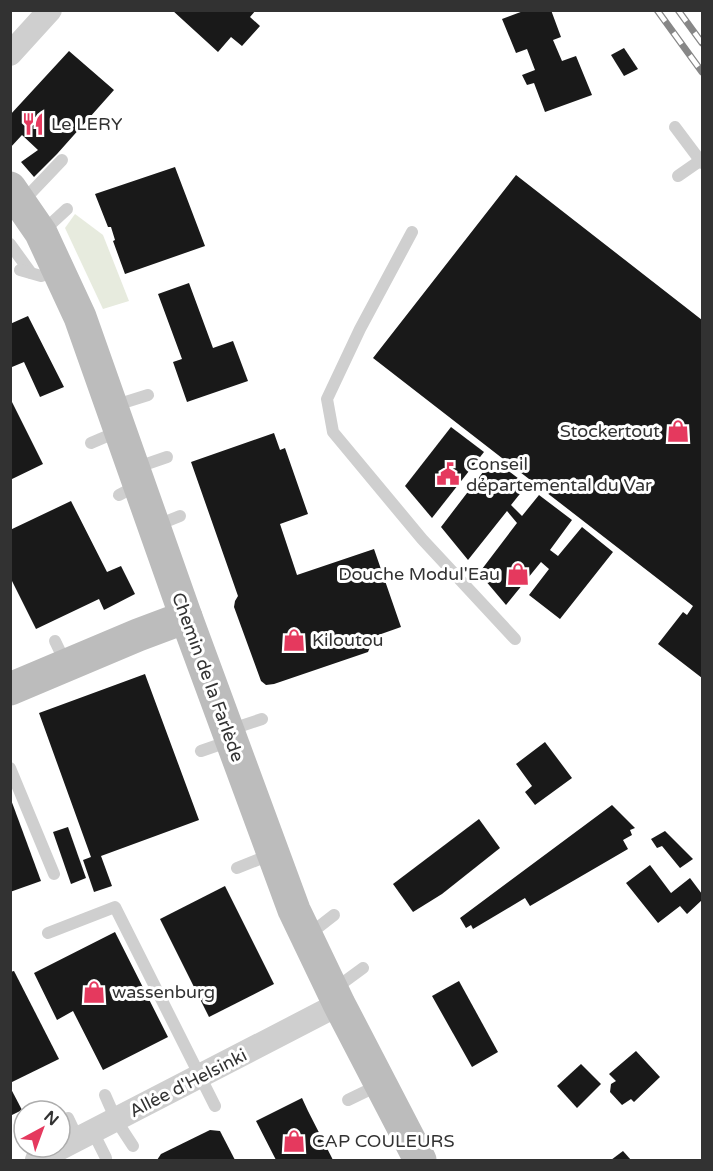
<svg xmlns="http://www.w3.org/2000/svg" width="713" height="1171" viewBox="0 0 713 1171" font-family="'Varela Round',sans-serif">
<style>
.green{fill:#e7ebde}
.building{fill:#191919}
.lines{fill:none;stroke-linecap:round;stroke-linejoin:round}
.lane{stroke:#cfcfcf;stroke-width:12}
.street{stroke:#cfcfcf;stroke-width:24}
.secondary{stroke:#bcbcbc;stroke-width:33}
.rail-casing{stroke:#878787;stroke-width:7}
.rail{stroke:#fff;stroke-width:4.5;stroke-dasharray:14;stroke-linecap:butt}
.labels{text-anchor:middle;stroke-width:6;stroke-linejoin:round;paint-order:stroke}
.poi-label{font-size:18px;fill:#323232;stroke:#fff;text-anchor:start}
.street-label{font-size:18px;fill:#323232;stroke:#fff}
</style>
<rect width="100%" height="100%" fill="#fff"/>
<polygon class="green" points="75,214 103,235 129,301 103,309 65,228"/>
<g class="building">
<polygon points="172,10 256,10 250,17 260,26 242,46 231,37 218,52"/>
<polygon points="526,10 551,10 561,37 553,40 562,61 576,56 592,95 545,112 534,83 527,85 522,75 535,70 527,49 516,53 502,19"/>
<polygon points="624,48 638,69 624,76 611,55"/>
<polygon points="69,51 114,90 57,154 34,177 21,162 38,150 22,135 10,148 10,115"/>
<polygon points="175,167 205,246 125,274 113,241 115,240 111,227 108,227 95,194"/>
<polygon points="516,175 702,320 702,678 658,644 683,612 687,615 693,606 373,358"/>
<polygon points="189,283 213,348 233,341 248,381 187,402 173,362 182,359 158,294"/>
<polygon points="28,316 64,387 40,397 24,362 12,367 10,365 10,324"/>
<polygon points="10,398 43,464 10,480"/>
<polygon points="451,427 484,452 432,518 405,486"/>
<polygon points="274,433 280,450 285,448 308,514 280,524 297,575 374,549 401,627 367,639 370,647 368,652 274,684 266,685 261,681 234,607 235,601 238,596 191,462"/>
<polygon points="493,459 527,485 511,505 522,516 539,495 572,520 550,550 558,556 582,527 613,552 560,619 529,595 549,569 541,562 506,605 479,573 517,523 507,511 468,560 441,527"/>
<polygon points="71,501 107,572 121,566 135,594 104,610 99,599 36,629 10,577 10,530"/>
<polygon points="145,674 199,820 101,856 112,886 94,892 83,860 91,857 39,713"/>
<polygon points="545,742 572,778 535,805 525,792 532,786 516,764"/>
<polygon points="10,797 41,881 10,892"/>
<polygon points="612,805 635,828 630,830 632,835 623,840 628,849 530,906 525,898 473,929 471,925 466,928 460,918"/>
<polygon points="479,819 500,848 442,894 413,912 393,884"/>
<polygon points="68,827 86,878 71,884 53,832"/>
<polygon points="665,831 693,859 680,868 662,846 657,848 651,839"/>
<polygon points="650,865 671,893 690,878 702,894 702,900 687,914 680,906 658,923 626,883"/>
<polygon points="225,886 274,984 209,1017 160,919"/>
<polygon points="115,932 168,1037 103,1070 73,1011 57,1020 34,973"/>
<polygon points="14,971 59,1059 10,1083 10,972"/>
<polygon points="459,981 498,1052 472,1067 432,996"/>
<polygon points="636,1051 660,1077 634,1102 631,1099 622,1105 610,1092 611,1084 616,1081 609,1074"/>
<polygon points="581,1064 601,1084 577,1108 557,1086"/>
<polygon points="10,1087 22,1110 10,1116"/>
<polygon points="302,1098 308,1111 333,1160 276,1160 256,1121"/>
<polygon points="210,1130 220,1131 235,1160 157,1160 161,1154"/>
<polygon points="623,1151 631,1160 611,1160"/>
</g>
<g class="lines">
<g class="lane">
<polyline points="675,127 702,163"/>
<polyline points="678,176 701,160"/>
<polyline points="22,202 62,160"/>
<polyline points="42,232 67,209"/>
<polyline points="412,232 360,329 327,399 333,432 422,539 515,639"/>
<polyline points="10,244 31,273"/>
<polyline points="20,270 41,276 57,271"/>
<polyline points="113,406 148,395"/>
<polyline points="91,443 119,431"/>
<polyline points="135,468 167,457"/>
<polyline points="119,495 138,485"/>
<polyline points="155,526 180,516"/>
<polyline points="55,641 66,664"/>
<polyline points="229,730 262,719"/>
<polyline points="201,751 230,741"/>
<polyline points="10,768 54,874"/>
<polyline points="237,868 272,854"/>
<polyline points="48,933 115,907 215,1106"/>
<polyline points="307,936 334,915"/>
<polyline points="333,990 363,968"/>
<polyline points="105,1095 116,1120 133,1146"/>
<polyline points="348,1100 379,1085"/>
<polyline points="68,1118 78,1139"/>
<polyline points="93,1132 106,1158"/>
</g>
<g class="street">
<polyline points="10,54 50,10"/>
<polyline points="37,1160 339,1004"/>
</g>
<g class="secondary">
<polyline points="10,188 41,233 80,317 186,617 294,910 339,1004 420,1160"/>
<polyline points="10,689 138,635 186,617"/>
</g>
<g class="rail-casing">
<g id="rail">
<polyline points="657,10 702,72"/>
<polyline points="678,10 702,43"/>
</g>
</g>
<use href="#rail" class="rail"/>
</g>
<defs>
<g id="restaurant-bare" transform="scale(1.8)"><path d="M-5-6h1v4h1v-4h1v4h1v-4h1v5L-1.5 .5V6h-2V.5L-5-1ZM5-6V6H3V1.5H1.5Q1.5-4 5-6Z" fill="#e5395e" stroke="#fff" stroke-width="2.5" paint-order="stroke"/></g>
<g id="shop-bare" transform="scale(1.8)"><path d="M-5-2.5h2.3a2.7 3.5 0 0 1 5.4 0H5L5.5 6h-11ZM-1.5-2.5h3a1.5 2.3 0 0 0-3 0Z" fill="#e5395e" stroke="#fff" stroke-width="2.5" paint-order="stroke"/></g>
<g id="civic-bare" transform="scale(1.8)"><path d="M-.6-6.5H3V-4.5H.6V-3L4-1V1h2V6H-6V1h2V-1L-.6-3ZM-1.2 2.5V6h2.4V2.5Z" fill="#e5395e" stroke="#fff" stroke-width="2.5" paint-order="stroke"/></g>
</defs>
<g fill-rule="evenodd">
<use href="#restaurant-bare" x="33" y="124"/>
<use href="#shop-bare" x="678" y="431"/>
<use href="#civic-bare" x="448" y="474"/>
<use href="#shop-bare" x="518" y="574"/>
<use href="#shop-bare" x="294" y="640"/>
<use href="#shop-bare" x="94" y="992"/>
<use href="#shop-bare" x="294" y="1141"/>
</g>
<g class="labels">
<g class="poi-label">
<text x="51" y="130">Le LERY</text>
<text x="660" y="437" text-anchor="end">Stockertout</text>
<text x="466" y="470">Conseil<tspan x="466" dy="21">départemental du Var</tspan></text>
<text x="500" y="580" text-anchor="end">Douche Modul'Eau</text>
<text x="312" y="646">Kiloutou</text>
<text x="112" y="998">wassenburg</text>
<text x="312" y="1147">CAP COULEURS</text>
</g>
<g class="street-label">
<text transform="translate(208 677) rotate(70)" y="6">Chemin de la Farlède</text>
<text transform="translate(188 1083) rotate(-27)" y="6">Allée d'Helsinki</text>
</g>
</g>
<rect width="713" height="1171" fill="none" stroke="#323232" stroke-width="24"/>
<g transform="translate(42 1129) rotate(41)"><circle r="28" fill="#ffffff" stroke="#adadad" stroke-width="1.5"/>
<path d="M0-4.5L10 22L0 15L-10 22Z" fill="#e5395e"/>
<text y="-9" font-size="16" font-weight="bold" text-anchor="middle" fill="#323232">N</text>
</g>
</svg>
